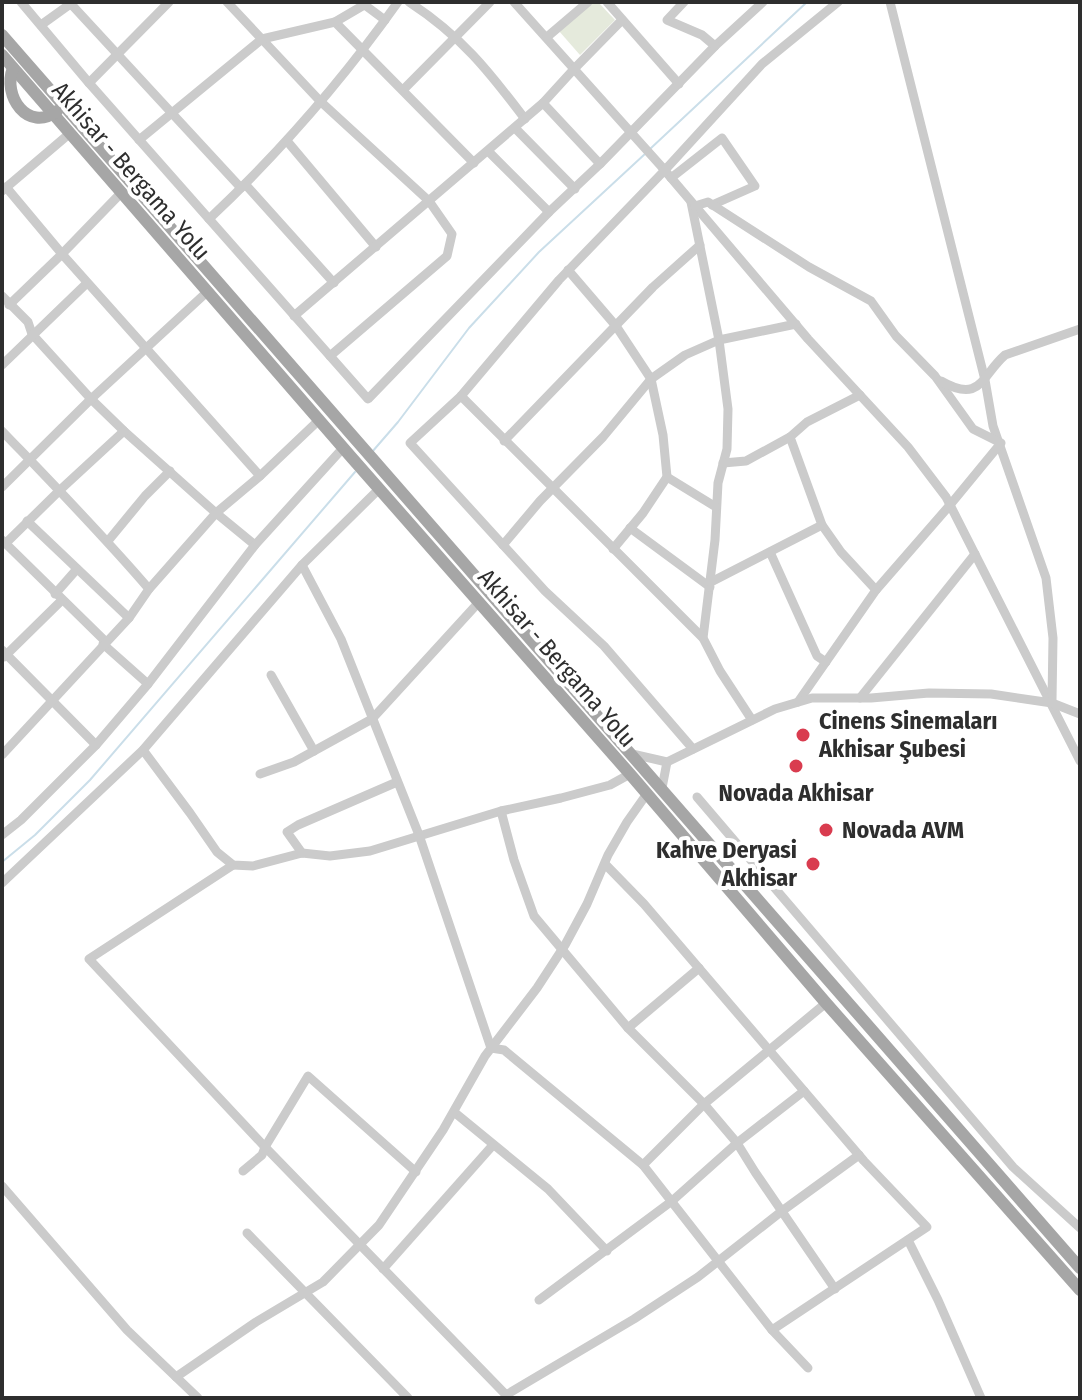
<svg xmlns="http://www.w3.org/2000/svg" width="1082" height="1400" viewBox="0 0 1082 1400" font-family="'Fira Sans Condensed',sans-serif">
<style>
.green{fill:#e5eadc}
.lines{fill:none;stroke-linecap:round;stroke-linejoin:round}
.stream{stroke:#cadee9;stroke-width:2}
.minor{stroke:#cbcbcb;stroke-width:9}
.major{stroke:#a6a6a6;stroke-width:12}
.poi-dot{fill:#d93c4f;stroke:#fff;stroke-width:3}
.labels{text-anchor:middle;stroke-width:8;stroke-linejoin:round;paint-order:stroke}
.street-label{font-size:24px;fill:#2e2e2e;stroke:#fff}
.poi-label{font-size:24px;font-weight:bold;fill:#2e2e2e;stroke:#fff;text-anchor:start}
</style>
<rect width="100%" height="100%" fill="#fff"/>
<polygon class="green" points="593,2 598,2 615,20 580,55 559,31"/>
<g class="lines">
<g class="stream">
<polyline points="650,149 807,2"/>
<polyline points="372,452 398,422 469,328 539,252 646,153"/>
<polyline points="2,862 35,835 90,780 355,472"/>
</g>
<g class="minor">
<polyline points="21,2 89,83 368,399 549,212 600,164 715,46 763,2"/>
<polyline points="227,2 320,101 429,201 452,234 447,256 330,356"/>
<path d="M409 2C461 36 488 70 525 119"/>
<polyline points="514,2 661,166 808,339 908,447 946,497 1080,761"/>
<polyline points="607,2 679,84"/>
<polyline points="684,2 667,20 702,35 715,46"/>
<polyline points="890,2 985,380 993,426 1046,578 1053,638 1052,700"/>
<polyline points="362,3 385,20"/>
<polyline points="71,4 241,188"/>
<polyline points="335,22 474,163"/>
<polyline points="41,25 73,2"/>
<polyline points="547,37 588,2"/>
<polyline points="89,83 169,2"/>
<polyline points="403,90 490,2"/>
<polyline points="543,103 600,164"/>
<polyline points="515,128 575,189"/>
<polyline points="139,140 262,39 335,22 364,5"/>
<polyline points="287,141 376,247"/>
<polyline points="488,151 549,212"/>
<polyline points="671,178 722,138 755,186 712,205"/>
<polyline points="245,184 334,283"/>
<polyline points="6,187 62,254 260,476"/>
<polyline points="2,191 69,134"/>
<polyline points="691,202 719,340 728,409 727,449 718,483 715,540 703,638 720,671 752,720"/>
<polyline points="695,206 708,202 809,267 871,301 896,336 935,376 973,429 1001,443 950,505 876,590 798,702"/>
<path d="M209 219C279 153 342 81 398 2"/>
<polyline points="568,270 616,326 651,379 663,435 667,477 643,513 613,549"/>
<polyline points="2,296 28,322 32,334 91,399 124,431 216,513 255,545"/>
<polyline points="9,305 62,254 121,193"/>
<polyline points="294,316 543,103 574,69 622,20"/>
<polyline points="2,365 87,283"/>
<path d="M941 381C981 404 981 376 1005 355L1080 329"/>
<polyline points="860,395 807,422 790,437 822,525 841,552 876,590"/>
<polyline points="461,396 703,638"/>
<path d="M2 431C52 483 102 534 149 589"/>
<polyline points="504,441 653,287 700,245"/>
<polyline points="723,463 746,461 790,437"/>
<polyline points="667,477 716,507"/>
<polyline points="2,487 91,399 207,292"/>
<polyline points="27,521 129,618"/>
<polyline points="630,528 710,587"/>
<polyline points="2,540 105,641"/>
<polyline points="108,541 145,496 170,471"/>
<polyline points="6,543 60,490 124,431"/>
<polyline points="503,545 540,501 603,437 651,379 685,355 719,340 796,324"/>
<polyline points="770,552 817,656 826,662"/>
<polyline points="302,565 341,639 419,835 491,1048 504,1050 643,1165 772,1330 808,1368"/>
<polyline points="711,582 822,525"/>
<polyline points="55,594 77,569"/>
<polyline points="103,644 148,684"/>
<polyline points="2,650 96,745"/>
<polyline points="4,657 62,600"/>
<polyline points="271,675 314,751"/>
<polyline points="860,698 975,554"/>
<polyline points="693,749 604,646 545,591 410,443 461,396 559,280 665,170 762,64 838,2"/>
<polyline points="143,750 190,813 217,852 233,865 253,866 302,853 330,856 370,851 501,811 561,798 610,785 630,774"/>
<polyline points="632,754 667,762 775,709 812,698 871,698 929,693 991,694 1052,703 1080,714"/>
<polyline points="2,755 129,618 149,589 216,513 260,476 319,420"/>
<polyline points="260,774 294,762 372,719 479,602"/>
<polyline points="662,788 667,762"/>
<polyline points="697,797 1013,1167 1080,1228"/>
<polyline points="501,811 514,860 534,916 628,1028 704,1104 737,1143 755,1172 835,1289"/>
<polyline points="2,835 21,820 96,745 148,684 255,545 343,448"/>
<polyline points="302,853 287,832 298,825 397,782"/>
<polyline points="605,864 644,904 864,1161 927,1227 772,1330"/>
<polyline points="233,865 89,959 265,1147 509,1398"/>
<polyline points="2,883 143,750 302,565 379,489"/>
<polyline points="628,1028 699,968"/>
<polyline points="454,1112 548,1189 607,1251"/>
<polyline points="643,1165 704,1104 826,1003"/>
<polyline points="243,1171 262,1155 265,1147 308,1076 416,1172"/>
<polyline points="2,1186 127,1330 198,1398"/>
<polyline points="247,1233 408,1398"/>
<polyline points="908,1240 938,1300 981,1398"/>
<polyline points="383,1269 493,1145"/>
<polyline points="539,1300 672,1201 737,1143 804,1091"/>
<polyline points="176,1377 256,1322 323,1282 379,1225 443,1130 485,1056 537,988 565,945 587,904 608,855 627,822 646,795"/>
<polyline points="506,1395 634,1319 698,1277 782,1211 859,1155"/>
</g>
<g class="major">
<polyline points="2,35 1080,1268"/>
<polyline points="2,55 352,458 630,774 826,1003 1080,1290"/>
<path d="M13 68C2 96 28 133 57 111"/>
</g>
</g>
<g class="poi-dot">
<circle cx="803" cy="735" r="8"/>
<circle cx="796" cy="766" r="8"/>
<circle cx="826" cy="830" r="8"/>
<circle cx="813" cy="864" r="8"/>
</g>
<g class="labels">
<g class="street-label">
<text transform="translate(131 171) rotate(49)" y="8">Akhisar - Bergama Yolu</text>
<text transform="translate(557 658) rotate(49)" y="8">Akhisar - Bergama Yolu</text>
</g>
<g class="poi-label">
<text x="819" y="729">Cinens Sinemaları<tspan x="819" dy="28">Akhisar Şubesi</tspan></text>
<text x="796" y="801" text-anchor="middle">Novada Akhisar</text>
<text x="842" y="838">Novada AVM</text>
<text x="797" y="858" text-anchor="end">Kahve Deryasi<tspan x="797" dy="28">Akhisar</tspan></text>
</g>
</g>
<rect width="1082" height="1400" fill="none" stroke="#2e2e2e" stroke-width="8"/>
</svg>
